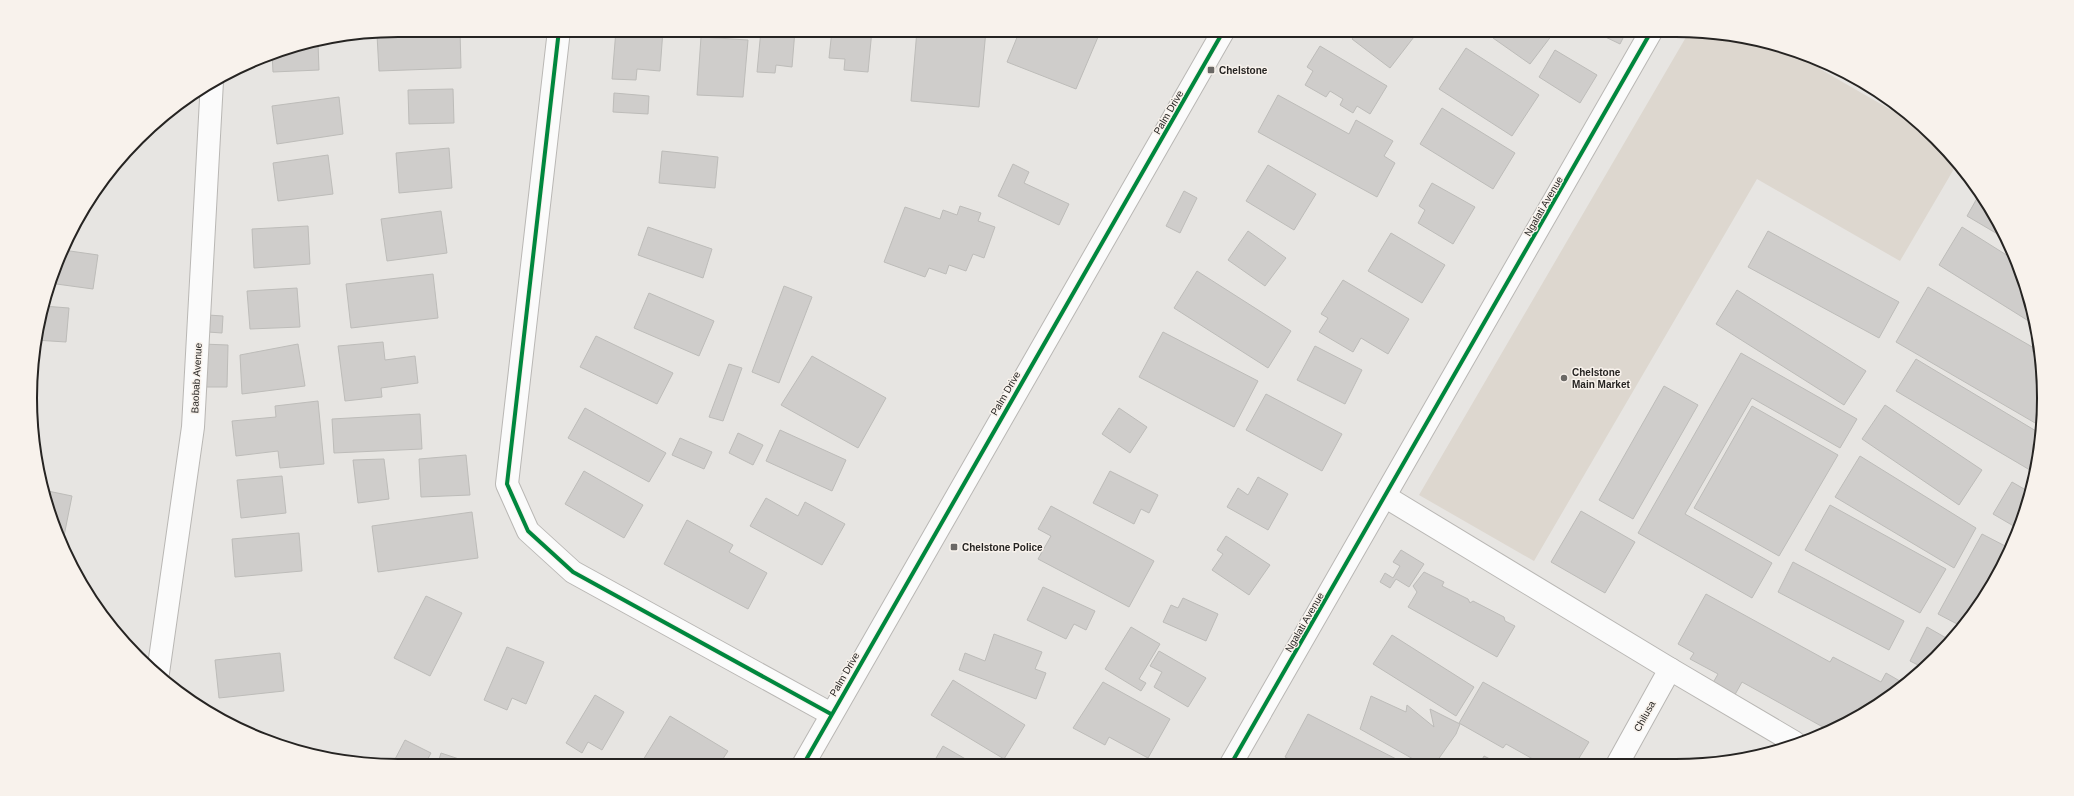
<svg xmlns="http://www.w3.org/2000/svg" width="2074" height="796" viewBox="0 0 2074 796" font-family="Helvetica,sans-serif">
<style>
.built{fill:#ddd7cf}
.building{fill:#cfcdcb;stroke:#bdbcb9}
.lines{fill:none;stroke-linecap:round;stroke-linejoin:round}
.minor-casing{stroke:#b9b7b4;stroke-width:24}
.minor{stroke:#fbfbfb;stroke-width:22}
.cycleway-casing{stroke:#f8f2ec;stroke-width:6}
.cycleway{stroke:#00873e;stroke-width:4}
.poi-dot{fill:#6a6865;stroke:#f8f2ec;stroke-width:1.5}
.labels{text-anchor:middle;stroke-width:3;stroke-linejoin:round;paint-order:stroke}
.poi-label{font-size:10px;font-weight:bold;fill:#262422;stroke:#f8f2ec;text-anchor:start}
.street-label{font-size:10px;fill:#262422;stroke:#f8f2ec}
.rim{fill:none;stroke:#262422;stroke-width:2}
</style>
<rect width="100%" height="100%" fill="#e7e5e2"/>
<polygon class="built" points="1689,32 1771,43 1824,62 1820,69 1926,130 1958,162 1900,261 1757,179 1534,561 1419,495"/>
<g class="building">
<polygon points="616,30 663,30 660,71 637,69 636,80 612,79"/>
<polygon points="761,30 795,30 792,67 776,65 775,73 757,72"/>
<polygon points="832,30 872,30 868,72 844,70 845,59 829,58"/>
<polygon points="917,30 986,30 979,107 911,101"/>
<polygon points="1020,30 1101,30 1076,89 1007,62"/>
<polygon points="1359,30 1414,30 1417,33 1390,68 1352,39"/>
<polygon points="1499,30 1546,30 1552,35 1530,64 1493,38"/>
<polygon points="1596,30 1627,30 1620,44 1595,32"/>
<polygon points="460,31 461,68 379,71 377,35"/>
<polygon points="701,37 748,40 743,97 697,95"/>
<polygon points="318,43 319,70 273,72 272,53 279,50"/>
<polygon points="1320,46 1387,86 1370,114 1357,106 1353,113 1340,105 1343,99 1330,91 1326,97 1305,85 1313,71 1307,67"/>
<polygon points="1466,48 1539,95 1512,136 1439,89"/>
<polygon points="1555,50 1597,75 1580,103 1539,77"/>
<polygon points="453,89 454,123 409,124 408,90"/>
<polygon points="614,93 649,96 648,114 613,112"/>
<polygon points="1278,95 1349,134 1356,120 1393,141 1384,156 1395,163 1377,197 1258,132"/>
<polygon points="339,97 343,134 277,144 272,106"/>
<polygon points="1442,108 1515,153 1493,189 1420,144"/>
<polygon points="449,148 452,188 399,193 396,153"/>
<polygon points="662,151 718,157 715,188 659,183"/>
<polygon points="328,155 333,194 278,201 273,163"/>
<polygon points="1013,164 1029,172 1024,183 1069,204 1059,225 998,196"/>
<polygon points="1268,165 1316,194 1294,230 1246,201"/>
<polygon points="1432,183 1475,207 1453,244 1418,223 1425,210 1419,206"/>
<polygon points="1184,191 1197,198 1180,233 1166,226"/>
<polygon points="1980,193 1995,214 2006,239 1967,216"/>
<polygon points="960,206 981,213 978,221 995,227 984,258 973,254 966,271 949,265 946,274 929,268 925,277 884,262 905,207 940,219 943,210 957,215"/>
<polygon points="441,211 447,253 387,261 381,219"/>
<polygon points="308,226 310,264 254,268 252,229"/>
<polygon points="648,227 712,249 703,278 638,255"/>
<polygon points="1962,227 2016,261 2025,280 2035,325 1939,265"/>
<polygon points="1248,231 1286,258 1265,286 1228,260"/>
<polygon points="1768,231 1899,302 1879,338 1748,267"/>
<polygon points="1391,233 1445,265 1422,303 1368,271"/>
<polygon points="63,250 98,255 93,289 49,283"/>
<polygon points="1197,271 1291,331 1268,368 1174,308"/>
<polygon points="433,274 438,318 351,328 346,284"/>
<polygon points="1343,280 1409,319 1388,354 1361,338 1353,352 1319,332 1328,318 1321,314"/>
<polygon points="784,286 812,297 779,383 752,372"/>
<polygon points="1928,287 2041,352 2042,427 1896,342"/>
<polygon points="297,288 300,327 250,329 247,291"/>
<polygon points="1737,290 1866,371 1844,405 1716,324"/>
<polygon points="649,293 714,321 699,356 634,328"/>
<polygon points="43,306 69,308 66,342 35,340"/>
<polygon points="208,315 223,316 222,333 208,332"/>
<polygon points="1163,332 1258,381 1234,427 1139,377"/>
<polygon points="596,336 673,373 657,404 580,367"/>
<polygon points="383,342 385,360 415,356 418,383 381,388 382,397 345,401 338,346"/>
<polygon points="202,344 228,345 227,387 201,387"/>
<polygon points="298,344 305,386 242,394 240,355"/>
<polygon points="1315,346 1362,370 1345,404 1297,380"/>
<polygon points="1741,353 1857,419 1840,448 1752,398 1685,514 1772,563 1752,598 1638,533"/>
<polygon points="812,356 886,398 858,448 781,405"/>
<polygon points="1916,359 2041,434 2035,473 1896,391"/>
<polygon points="729,364 742,368 723,421 709,417"/>
<polygon points="1664,386 1698,405 1633,519 1599,500"/>
<polygon points="1266,394 1342,434 1322,471 1246,430"/>
<polygon points="318,401 324,464 280,468 278,451 236,456 232,421 276,417 275,406"/>
<polygon points="1885,405 1982,470 1959,505 1862,439"/>
<polygon points="1752,406 1838,455 1779,556 1694,508"/>
<polygon points="585,408 666,453 649,482 568,438"/>
<polygon points="1119,408 1147,427 1130,453 1102,434"/>
<polygon points="420,414 422,449 334,453 332,419"/>
<polygon points="780,430 846,460 832,491 766,461"/>
<polygon points="738,433 763,445 753,465 729,453"/>
<polygon points="680,438 712,452 704,469 672,455"/>
<polygon points="466,455 470,495 421,497 419,459"/>
<polygon points="1860,456 1976,528 1954,568 1835,497"/>
<polygon points="384,459 389,499 358,503 353,460"/>
<polygon points="584,471 643,505 624,538 565,504"/>
<polygon points="1110,471 1158,495 1149,513 1141,509 1134,524 1093,503"/>
<polygon points="282,476 286,513 241,518 237,480"/>
<polygon points="1258,477 1288,494 1268,530 1227,507 1238,488 1248,495"/>
<polygon points="2012,482 2031,493 2017,528 1993,514"/>
<polygon points="43,490 72,496 62,546 58,539"/>
<polygon points="766,498 798,516 805,502 845,524 822,565 750,526"/>
<polygon points="1830,505 1946,569 1920,613 1805,550"/>
<polygon points="1051,506 1154,561 1129,607 1038,559 1051,536 1038,529"/>
<polygon points="1581,511 1635,542 1605,593 1551,562"/>
<polygon points="472,512 478,558 378,572 372,526"/>
<polygon points="687,520 733,545 729,552 767,573 748,609 664,564"/>
<polygon points="299,533 302,571 235,577 232,539"/>
<polygon points="1982,534 2009,548 1995,582 1959,625 1938,614"/>
<polygon points="1226,536 1270,565 1249,595 1212,570 1223,554 1217,550"/>
<polygon points="1401,550 1424,564 1409,587 1396,579 1390,588 1380,582 1385,573 1393,578 1400,566 1393,562"/>
<polygon points="1793,562 1904,621 1889,650 1778,592"/>
<polygon points="1424,572 1444,582 1442,586 1468,599 1470,603 1473,601 1504,617 1505,621 1515,626 1497,657 1408,607 1417,592 1413,586"/>
<polygon points="1043,587 1095,611 1086,630 1074,624 1066,639 1027,620"/>
<polygon points="1706,594 1830,662 1833,657 1881,682 1886,673 1905,684 1839,728 1830,731 1742,682 1732,700 1710,688 1718,674 1690,659 1694,653 1678,644"/>
<polygon points="426,596 462,613 430,676 394,658"/>
<polygon points="1183,598 1218,614 1206,641 1163,622 1171,605 1178,608"/>
<polygon points="1131,627 1160,644 1139,679 1146,683 1141,691 1105,669"/>
<polygon points="1927,627 1948,639 1924,668 1910,661"/>
<polygon points="994,634 1042,652 1035,669 1046,673 1036,699 959,670 965,653 985,661"/>
<polygon points="1392,635 1474,687 1456,716 1373,664"/>
<polygon points="507,647 544,662 526,704 512,698 507,710 484,700"/>
<polygon points="1159,651 1206,678 1188,707 1154,687 1162,672 1150,666"/>
<polygon points="280,653 284,691 219,698 215,660"/>
<polygon points="953,680 1025,725 1004,759 931,715"/>
<polygon points="1103,682 1170,719 1148,758 1109,737 1105,745 1073,728"/>
<polygon points="1483,682 1589,742 1576,763 1540,763 1506,744 1503,748 1459,723"/>
<polygon points="595,695 624,712 602,750 588,742 582,753 566,743"/>
<polygon points="1371,696 1406,712 1407,705 1434,727 1430,709 1460,724 1456,734 1435,764 1422,764 1360,729"/>
<polygon points="1308,714 1406,764 1299,764 1285,757"/>
<polygon points="670,716 728,751 719,765 640,765"/>
<polygon points="405,740 431,753 424,766 392,765"/>
<polygon points="943,746 976,765 932,765"/>
<polygon points="441,753 468,762 467,766 437,766"/>
<polygon points="1484,756 1498,763 1480,763"/>
</g>
<g class="lines">
<g class="minor-casing">
<g id="minor">
<polyline points="559,30 507,484 528,531 573,572 831,714"/>
<polyline points="1386,497 1670,669 1794,742"/>
<polyline points="158,673 193,427 212,81"/>
<polyline points="1618,763 1670,669"/>
<polyline points="1231,764 1652,30"/>
<polyline points="803,765 1224,30"/>
</g>
</g>
<use href="#minor" class="minor"/>
<g class="cycleway-casing">
<g id="cycleway">
<polyline points="559,30 507,484 528,531 573,572 831,714"/>
<polyline points="1231,764 1652,30"/>
<polyline points="803,765 1224,30"/>
</g>
</g>
<use href="#cycleway" class="cycleway"/>
</g>
<g class="poi-dot">
<rect x="1207" y="66" width="8" height="8" rx="2"/>
<circle cx="1564" cy="378" r="4"/>
<rect x="950" y="543" width="8" height="8" rx="2"/>
</g>
<g class="labels">
<g class="poi-label">
<text x="1219" y="74">Chelstone</text>
<text x="1572" y="376">Chelstone<tspan x="1572" dy="12">Main Market</tspan></text>
<text x="962" y="551">Chelstone Police</text>
</g>
<g class="street-label">
<text transform="translate(1168 112) rotate(-60)" y="4">Palm Drive</text>
<text transform="translate(1543 206) rotate(-60)" y="4">Ngalati Avenue</text>
<text transform="translate(196 378) rotate(-87)" y="4">Baobab Avenue</text>
<text transform="translate(1005 393) rotate(-60)" y="4">Palm Drive</text>
<text transform="translate(1304 622) rotate(-60)" y="4">Ngalati Avenue</text>
<text transform="translate(844 674) rotate(-60)" y="4">Palm Drive</text>
<text transform="translate(1644 716) rotate(-61)" y="4">Chilusa</text>
</g>
</g>
<path d="M0 0H2074V796H0ZM398 37H1676A361 361 0 0 1 2037 398V398A361 361 0 0 1 1676 759H398A361 361 0 0 1 37 398V398A361 361 0 0 1 398 37Z" fill="#f8f2ec" fill-rule="evenodd"/>
<path class="rim" d="M398 37H1676A361 361 0 0 1 2037 398V398A361 361 0 0 1 1676 759H398A361 361 0 0 1 37 398V398A361 361 0 0 1 398 37Z"/>
</svg>
